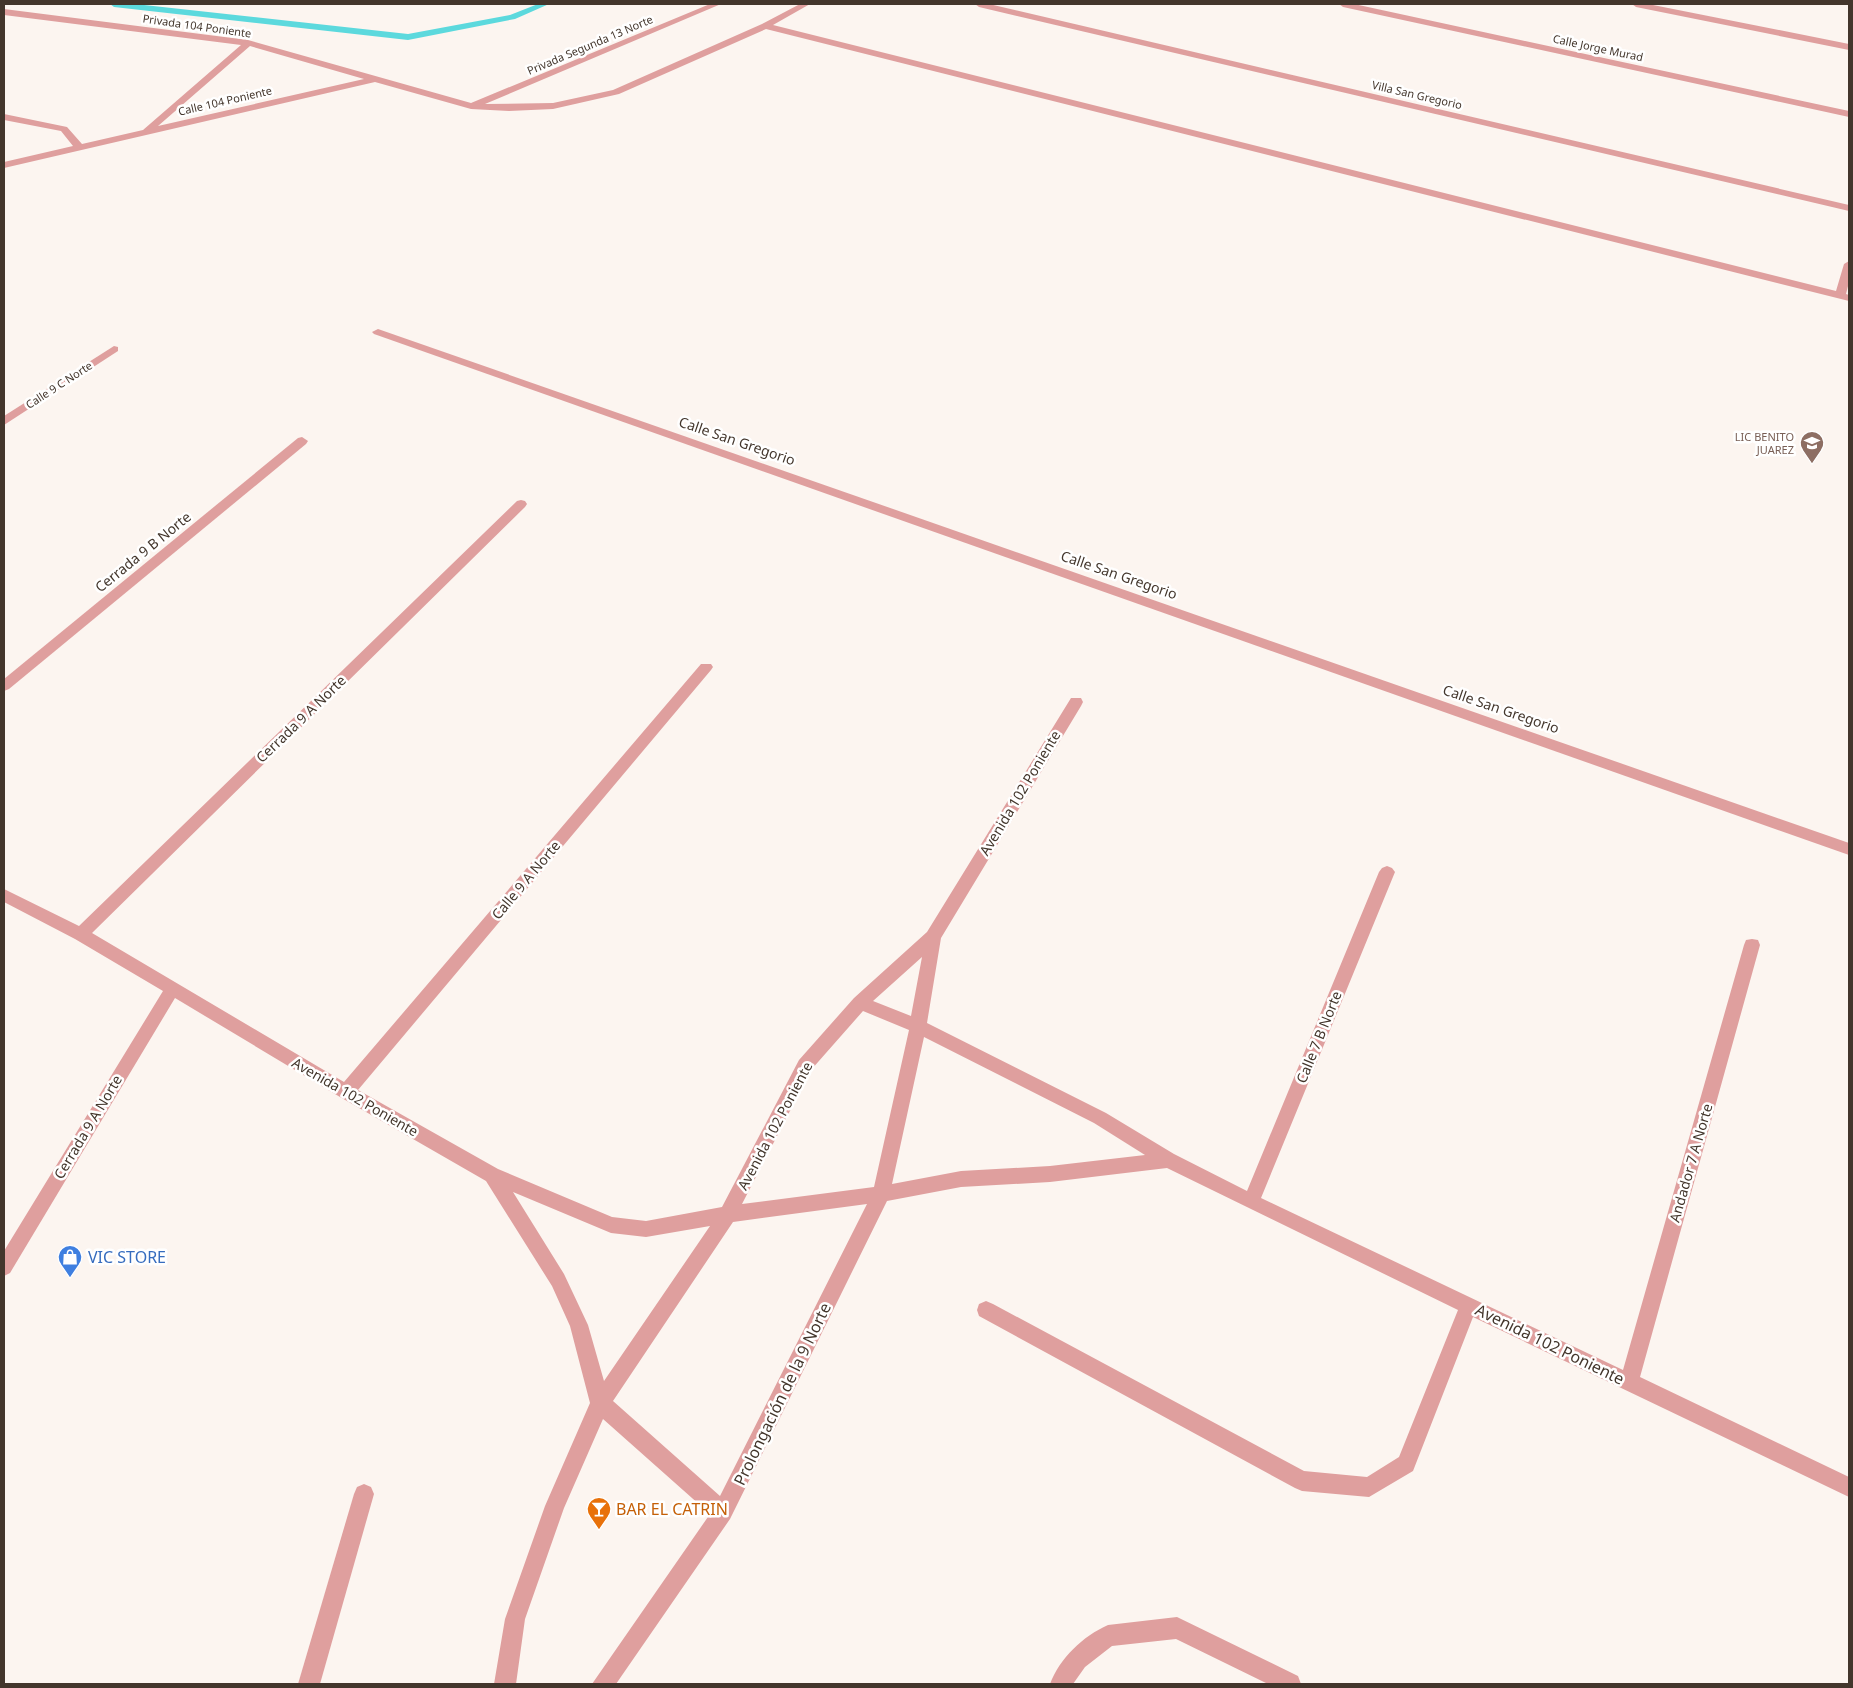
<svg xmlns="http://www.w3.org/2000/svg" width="1853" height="1688" viewBox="0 0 1853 1688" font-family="'Noto Sans',sans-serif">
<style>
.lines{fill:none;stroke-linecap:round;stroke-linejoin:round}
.stream{fill:#5cd9dd;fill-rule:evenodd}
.street{fill:#df9f9e;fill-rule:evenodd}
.labels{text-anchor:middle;stroke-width:5;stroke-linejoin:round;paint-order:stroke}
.far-street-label{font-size:11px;fill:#43362c;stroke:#fff}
.far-education-label{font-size:11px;fill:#785e54;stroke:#fff;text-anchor:end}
.street-label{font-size:14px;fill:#43362c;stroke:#fff}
.near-shop-label{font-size:16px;fill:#366cbe;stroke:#fff;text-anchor:start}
.near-street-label{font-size:16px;fill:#43362c;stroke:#fff}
.near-food-label{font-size:16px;fill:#c56008;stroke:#fff;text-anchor:start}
</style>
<rect width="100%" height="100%" fill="#fcf5f0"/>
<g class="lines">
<polygon class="stream" points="110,4 135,4 408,34 510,15 538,4 549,4 515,19 408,40 114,7"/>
<g class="street">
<path d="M710 4H721L485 104 553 103 613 90 762 24 800 4H810L773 25 1836 291 1844 264 1849 261V282L1846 294 1849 295V301L766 29 619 94 553 109 509 111 471 109 375 82 4 168V162L73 146 61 131 4 120V114L67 127 82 144 143 130 241 45 4 15V9L248 40 471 103ZM250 46 364 79 158 126Z"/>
<polygon points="975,4 989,4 1849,205 1849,211 979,7"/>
<polygon points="1339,4 1354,4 1849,111 1849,117 1343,7"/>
<polygon points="1632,4 1648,4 1849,44 1849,50 1636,7"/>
<polygon points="378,329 1849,843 1849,855 374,334 372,332"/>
<polygon points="114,346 118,347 118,351 4,425 4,416"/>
<polygon points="302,437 308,441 306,444 9,689 4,691 4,679 298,438"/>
<path d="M521 500 525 501 527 504 525 507 92 933 344 1082 701 664H711L713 667 711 670 358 1090 498 1169 612 1217 646 1221 722 1207 799 1060 854 998 927 932 1071 698H1081L1083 702 1081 706 941 938 927 1023 1106 1113 1174 1154 1247 1191 1379 872 1382 868 1387 866 1392 868 1395 872 1261 1198 1623 1370 1744 945 1746 940 1752 939 1758 940 1760 945 1640 1377 1849 1477V1497L1473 1317 1413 1471 1369 1497 1302 1491 1295 1488 979 1316 977 1310 979 1304 986 1301 993 1304 1304 1471 1367 1477 1399 1457 1458 1310 1167 1168 1050 1182 961 1187 887 1201 730 1519 616 1684H592L710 1514 603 1419 564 1508 525 1619 516 1684H494L505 1619 545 1506 590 1403 570 1326 552 1286 486 1181 340 1097 175 998 10 1273 4 1276V1251L163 991 75 939 4 902V889L79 926 517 501ZM922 957 911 1016 873 1001ZM863 1011 909 1030 874 1187 742 1204 811 1070ZM924 1037 1094 1123 1145 1155 1050 1166 961 1171 892 1184ZM513 1192 611 1233 646 1237 710 1226 604 1381 588 1325 564 1274ZM867 1204 720 1496 613 1401 733 1222Z"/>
<polygon points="364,1484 371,1487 374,1494 320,1684 298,1684 354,1494 357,1487"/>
<path d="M1177 1617 1298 1676 1301 1684H1268L1176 1639 1112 1646 1085 1667 1073 1684H1050C1060 1658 1083 1636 1108 1625Z"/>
</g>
</g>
<defs>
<g id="school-pin" transform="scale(1.25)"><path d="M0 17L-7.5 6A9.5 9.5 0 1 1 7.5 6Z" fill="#8d6e63" stroke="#fff"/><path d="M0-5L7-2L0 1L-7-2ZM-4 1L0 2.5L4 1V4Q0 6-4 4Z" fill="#fff"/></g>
<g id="shop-pin" transform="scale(1.25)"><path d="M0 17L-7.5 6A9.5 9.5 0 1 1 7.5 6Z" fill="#3f7fe0" stroke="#fff"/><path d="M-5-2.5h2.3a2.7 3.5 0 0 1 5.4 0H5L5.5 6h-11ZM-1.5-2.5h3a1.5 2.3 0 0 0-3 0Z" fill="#fff"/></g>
<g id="bar-pin" transform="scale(1.25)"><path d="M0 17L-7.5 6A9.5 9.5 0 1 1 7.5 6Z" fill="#e8710a" stroke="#fff"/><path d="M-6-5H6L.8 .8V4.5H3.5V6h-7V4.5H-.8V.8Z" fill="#fff"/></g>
</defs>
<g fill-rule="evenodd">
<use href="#school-pin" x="1812" y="443"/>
<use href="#shop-pin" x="70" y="1257"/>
<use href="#bar-pin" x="599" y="1509"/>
</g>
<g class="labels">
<g class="far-street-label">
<text transform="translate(197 26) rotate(8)" y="4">Privada 104 Poniente</text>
<text transform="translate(590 45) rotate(-23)" y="4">Privada Segunda 13 Norte</text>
<text transform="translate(1598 48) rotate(12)" y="4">Calle Jorge Murad</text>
<text transform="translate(1417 95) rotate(13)" y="4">Villa San Gregorio</text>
<text transform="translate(225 101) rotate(-13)" y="4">Calle 104 Poniente</text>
<text transform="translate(59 385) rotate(-33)" y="4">Calle 9 C Norte</text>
</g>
<g class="far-education-label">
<text x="1794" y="441">LIC BENITO<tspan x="1794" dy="13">JUAREZ</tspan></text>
</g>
<g class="street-label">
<text transform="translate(737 441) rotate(19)" y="5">Calle San Gregorio</text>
<text transform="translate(143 552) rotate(-39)" y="5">Cerrada 9 B Norte</text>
<text transform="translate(1119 575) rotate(19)" y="5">Calle San Gregorio</text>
<text transform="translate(1501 709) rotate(19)" y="5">Calle San Gregorio</text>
<text transform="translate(301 719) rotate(-44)" y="5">Cerrada 9 A Norte</text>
<text transform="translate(1020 793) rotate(-59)" y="5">Avenida 102 Poniente</text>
<text transform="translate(526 880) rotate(-50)" y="5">Calle 9 A Norte</text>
<text transform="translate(1319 1037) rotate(-68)" y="5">Calle 7 B Norte</text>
<text transform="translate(355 1097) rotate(30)" y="5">Avenida 102 Poniente</text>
<text transform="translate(775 1126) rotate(-62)" y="5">Avenida 102 Poniente</text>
<text transform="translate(88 1127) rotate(-59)" y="5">Cerrada 9 A Norte</text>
<text transform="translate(1691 1163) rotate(-74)" y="5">Andador 7 A Norte</text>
</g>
<g class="near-shop-label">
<text x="88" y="1263">VIC STORE</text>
</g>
<g class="near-street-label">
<text transform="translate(1550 1344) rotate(26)" y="6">Avenida 102 Poniente</text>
<text transform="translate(782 1394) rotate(-64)" y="6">Prolongación de la 9 Norte</text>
</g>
<g class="near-food-label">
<text x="616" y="1515">BAR EL CATRIN</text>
</g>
</g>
<rect width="1853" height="1688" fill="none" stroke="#43362c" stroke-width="10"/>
</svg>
